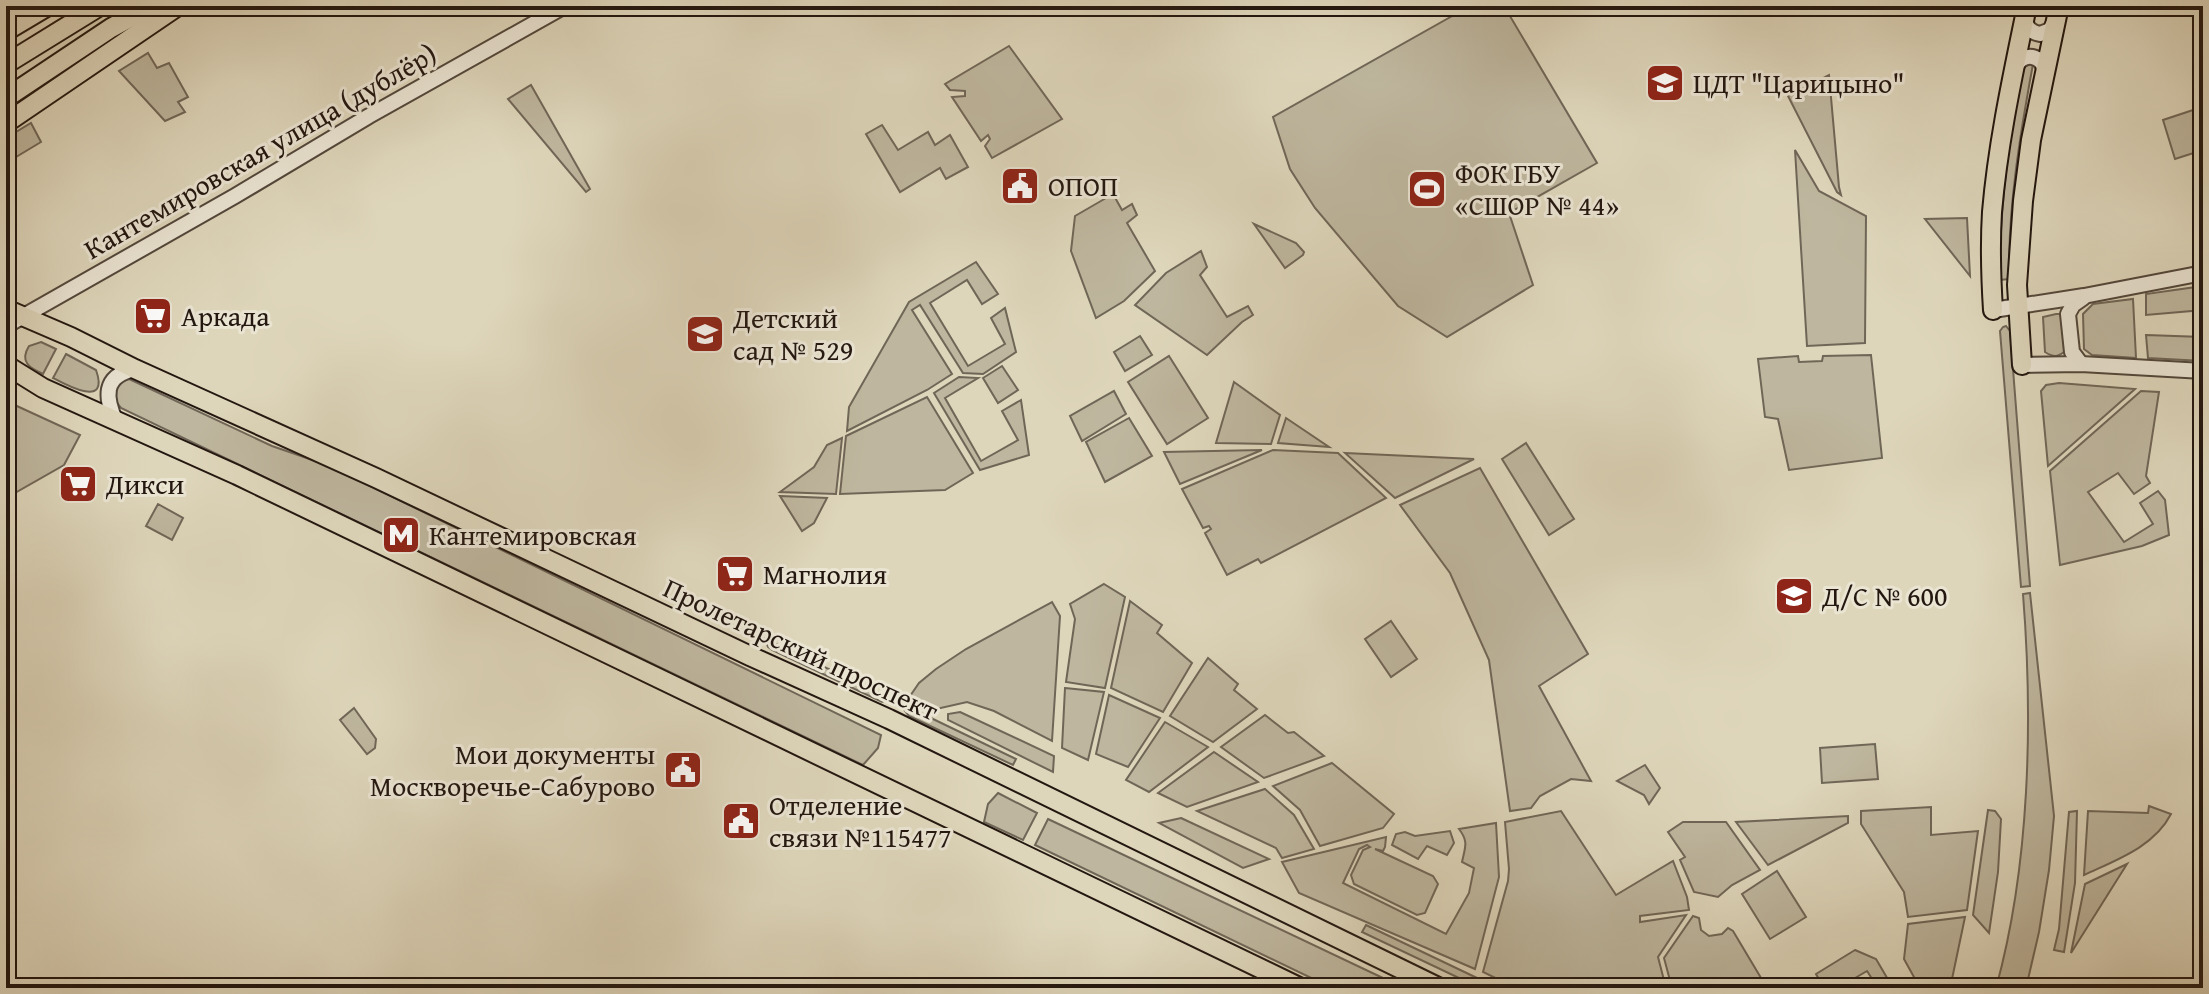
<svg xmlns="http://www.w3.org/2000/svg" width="2209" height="994" viewBox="0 0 2209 994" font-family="'Gentium Book Plus',serif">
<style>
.green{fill:#beb69e;stroke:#706657;stroke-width:2}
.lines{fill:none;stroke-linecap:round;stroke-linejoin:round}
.minor-casing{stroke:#52473b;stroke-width:18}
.major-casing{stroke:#231710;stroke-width:22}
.minor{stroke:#eae4d3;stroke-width:14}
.major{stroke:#ded6bb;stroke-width:18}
.labels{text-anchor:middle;stroke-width:6;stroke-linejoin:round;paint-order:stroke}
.poi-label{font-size:28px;fill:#231710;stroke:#eae4d3;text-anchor:start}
.street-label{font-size:28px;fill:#231710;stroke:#eae4d3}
</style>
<rect width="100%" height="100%" fill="#ded6bb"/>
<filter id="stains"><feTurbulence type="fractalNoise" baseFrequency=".0025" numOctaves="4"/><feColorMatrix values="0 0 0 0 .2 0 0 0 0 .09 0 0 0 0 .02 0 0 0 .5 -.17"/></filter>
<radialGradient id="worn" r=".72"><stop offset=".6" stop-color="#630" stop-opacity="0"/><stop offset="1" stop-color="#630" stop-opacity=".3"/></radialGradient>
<g class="green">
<polygon points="1470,6 1504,6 1597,163 1509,213 1533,285 1447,337 1398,306 1315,208 1290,169 1273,117"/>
<polygon points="1009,46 1062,119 992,158 985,146 990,139 988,135 981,141 952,97 965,96 965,91 950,90 945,84"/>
<polygon points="148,53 157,68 169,63 188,97 178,102 185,112 165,121 119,71"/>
<path d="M2024 62 2033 64C2020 135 2008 207 2009 279L2000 280C1999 206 2009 135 2024 62Z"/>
<polygon points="1829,75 1839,187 1841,195 1837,192 1788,96"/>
<polygon points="531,85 590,189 586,192 508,99"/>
<polygon points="2199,108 2203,120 2203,150 2175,159 2163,120"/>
<polygon points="31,123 41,142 6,163 6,138"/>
<polygon points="882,125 898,150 928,132 935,145 950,135 968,167 946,179 940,168 900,192 866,134"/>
<polygon points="1795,150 1819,191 1866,216 1865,343 1807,346"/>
<polygon points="1113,194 1122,210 1132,204 1137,215 1127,223 1155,271 1124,301 1096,318 1071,251 1075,216"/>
<polygon points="1967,218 1970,276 1925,219"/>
<polygon points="1254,224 1296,243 1304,252 1303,255 1285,268"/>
<polygon points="1201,251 1207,267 1200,275 1227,317 1248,306 1253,315 1242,322 1207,355 1135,305 1166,273"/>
<polygon points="976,262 998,294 982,304 967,280 930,303 968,366 1005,344 991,318 1005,308 1016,352 983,374 963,373 920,305 912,310 952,374 927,390 847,431 849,407 909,302"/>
<polygon points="2203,286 2203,310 2146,315 2146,294"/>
<polygon points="2133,299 2136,358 2092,355 2084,349 2083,314 2093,304"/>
<path d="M2056 314H2062L2066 350C2059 357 2054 358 2045 352L2043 317Z"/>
<polygon points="2006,326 2010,331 2030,586 2021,587 2000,331 2003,327"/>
<polygon points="2146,335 2203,337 2203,361 2148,358"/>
<polygon points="1140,336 1152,355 1125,371 1114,352"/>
<path d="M41 342 56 349 43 374C30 368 19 362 29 346Z"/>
<path d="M66 354 96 370C110 409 66 385 53 378Z"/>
<polygon points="1871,355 1882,458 1789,470 1778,419 1765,417 1758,359 1798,356 1799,362 1822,361 1823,356"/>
<polygon points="1169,356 1208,418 1167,444 1128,382"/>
<polygon points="1002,366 1018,390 998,403 983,378"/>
<polygon points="959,377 978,378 945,398 981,461 1018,440 1002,411 1021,400 1029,455 980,470 934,393"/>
<path d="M127 378 272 446 327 465 881 735 878 748 863 765 121 408C110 395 113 385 127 378Z"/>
<polygon points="1234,382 1280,415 1271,444 1216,443"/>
<polygon points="2059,383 2135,389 2048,466 2041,391 2046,385"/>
<polygon points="1114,391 1126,414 1082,441 1070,416"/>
<polygon points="2141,391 2159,392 2146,476 2150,483 2134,494 2118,473 2088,492 2124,542 2153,524 2140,503 2158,491 2165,500 2169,535 2142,546 2060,565 2050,471"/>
<polygon points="927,397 973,473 945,490 840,494 846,436"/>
<polygon points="6,401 80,435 64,465 6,498"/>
<polygon points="1129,418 1152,456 1105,482 1086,442"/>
<polygon points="1286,418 1329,447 1278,443"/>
<polygon points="842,438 836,494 780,492 814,467 827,445"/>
<polygon points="1526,443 1574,519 1549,535 1502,459"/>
<polygon points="1262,450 1180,484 1164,452"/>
<polygon points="1273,450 1338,453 1386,498 1261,563 1258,559 1227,575 1205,533 1211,529 1209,526 1203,528 1182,489"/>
<polygon points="1345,453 1474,459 1395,498"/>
<polygon points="1480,468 1588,654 1539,686 1591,781 1571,779 1540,796 1531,808 1510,811 1489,660 1450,573 1400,505"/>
<polygon points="780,496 827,498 814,523 802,531"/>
<polygon points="158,504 183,518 172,540 146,526"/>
<polygon points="1104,584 1125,597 1105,688 1066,682 1075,619 1070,604"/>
<path d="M2030 593 2054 816 2049 870 2039 932 2026 988H1996C2030 865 2033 720 2023 594Z"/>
<polygon points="1130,601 1162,625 1157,633 1192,663 1163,712 1111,688"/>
<polygon points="1052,602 1060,616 1052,741 994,711 967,702 932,710 908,699 919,683 936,669 966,649"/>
<polygon points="1391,621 1417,659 1391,677 1365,639"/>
<polygon points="765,639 888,697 887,700 882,702 772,650 768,647"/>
<polygon points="1208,658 1238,684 1234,690 1257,709 1213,742 1170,716"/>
<polygon points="1065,688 1104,692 1088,760 1062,748"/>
<polygon points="1109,695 1160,718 1128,767 1096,754"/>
<polygon points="904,705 1016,759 1013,765 909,716 902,707"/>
<polygon points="354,708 376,739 375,748 367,754 340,720"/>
<polygon points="960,712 1054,756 1053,772 948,720 948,714"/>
<polygon points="1265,715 1288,733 1294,732 1324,756 1264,778 1221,747"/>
<polygon points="1165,722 1208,747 1149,792 1126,780"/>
<polygon points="1875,744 1878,779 1822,783 1820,748"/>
<polygon points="1214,752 1258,782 1187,807 1158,793"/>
<polygon points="1332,763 1394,814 1383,828 1320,846 1300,810 1273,786"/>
<polygon points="1645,765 1660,788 1649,804 1644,795 1617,781"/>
<polygon points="1265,789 1294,815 1314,849 1282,858 1276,848 1197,811"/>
<polygon points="998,793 1037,813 1023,840 984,822 988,804"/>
<path d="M2149 806 2171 814C2154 847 2116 860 2084 875L2088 811 2148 813Z"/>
<polygon points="1931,807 1931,835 1978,831 1967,910 1908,917 1904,892 1861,824 1861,811"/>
<polygon points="1988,810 1995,811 2001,819 1998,872 1989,933 1973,915"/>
<polygon points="1561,811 1616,895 1673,861 1687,897 1689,910 1640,916 1640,922 1686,915 1658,957 1666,988 1516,988 1483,972 1508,881 1509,869 1505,822"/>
<polygon points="2077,811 2075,883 2064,952 2054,950 2059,929 2069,812"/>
<polygon points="1848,816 1848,823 1768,865 1736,822"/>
<polygon points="1181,818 1269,859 1243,868 1159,823"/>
<polygon points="1048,819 1404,988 1332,988 1035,845"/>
<polygon points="1683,822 1726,822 1760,870 1732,885 1718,897 1694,892 1680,860 1685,857 1668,832"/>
<path d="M1496 823 1499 877 1475 969 1299 893 1282 862 1386 837 1385 847 1383 851 1375 849 1433 876 1438 884 1425 913 1417 915 1354 884 1351 875 1363 850 1370 847 1367 845 1359 849 1343 883 1446 934 1469 893 1474 868 1462 862C1465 847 1469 842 1459 829Z"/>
<polygon points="1450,831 1454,843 1447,855 1427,846 1418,859 1392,845 1396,834 1405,832 1415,836"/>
<polygon points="2127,864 2071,953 2085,884"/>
<polygon points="1777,871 1806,917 1770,939 1742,894"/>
<polygon points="1693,916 1699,918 1701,930 1709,936 1722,934 1728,928 1733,931 1767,988 1672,988 1664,958"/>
<polygon points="1965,917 1952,979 1937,988 1920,988 1904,959 1908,924"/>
<polygon points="1366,925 1498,988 1480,988 1362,932"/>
<polygon points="1855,950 1876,959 1893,988 1878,988 1867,971 1838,988 1824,988 1816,974"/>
</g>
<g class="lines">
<g class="minor-casing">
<g id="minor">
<path d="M2025 16C2025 27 2030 32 2040 34L2050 30 2055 21"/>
<path d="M2015 68C2023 51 2043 54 2045 73"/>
<polyline points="1993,310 2084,296 2203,273"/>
<polyline points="6,326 235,196 369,116 565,6"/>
<polyline points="2081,364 2072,352 2068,314 2073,305 2083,298"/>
<polyline points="2022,365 2081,364 2203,371"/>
<path d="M116 422C105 398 102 376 135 369"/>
</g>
</g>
<g class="major-casing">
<g id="major">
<polyline points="6,31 48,6"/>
<polyline points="6,64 100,6"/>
<polyline points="6,98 111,28 151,6"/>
<polyline points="6,123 178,6"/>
<polyline points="6,309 71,337 135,369 376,478 750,656 889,719 1440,988"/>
<path d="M1993 310C1991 278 1990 244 1992 212 1998 142 2013 74 2027 6"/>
<polyline points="6,365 43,388 237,475 1301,988"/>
<polyline points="2022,365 2017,285 2023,201 2031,140 2059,6"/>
</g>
</g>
<use href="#minor" class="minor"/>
<use href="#major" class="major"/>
</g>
<defs>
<g id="school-square" transform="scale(2)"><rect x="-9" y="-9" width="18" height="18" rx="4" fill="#8f2418" stroke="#eae4d3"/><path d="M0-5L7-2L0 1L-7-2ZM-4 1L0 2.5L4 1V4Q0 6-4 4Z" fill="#fff"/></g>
<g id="civic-square" transform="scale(2)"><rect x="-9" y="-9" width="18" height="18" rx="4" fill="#8f2418" stroke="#eae4d3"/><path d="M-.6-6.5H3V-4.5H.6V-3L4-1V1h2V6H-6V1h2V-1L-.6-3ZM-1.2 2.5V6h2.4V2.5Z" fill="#fff"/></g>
<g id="stadium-square" transform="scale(2)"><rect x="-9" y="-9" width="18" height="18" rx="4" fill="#8f2418" stroke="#eae4d3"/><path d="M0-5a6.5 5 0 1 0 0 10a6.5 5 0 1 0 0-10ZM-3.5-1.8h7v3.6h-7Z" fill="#fff"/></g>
<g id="supermarket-square" transform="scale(2)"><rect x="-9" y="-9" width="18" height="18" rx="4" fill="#8f2418" stroke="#eae4d3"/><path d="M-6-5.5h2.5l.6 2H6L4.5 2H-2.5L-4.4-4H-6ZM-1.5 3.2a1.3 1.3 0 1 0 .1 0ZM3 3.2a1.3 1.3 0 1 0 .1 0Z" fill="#fff"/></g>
<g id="metro-square" transform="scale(2)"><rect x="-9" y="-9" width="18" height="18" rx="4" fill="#8f2418" stroke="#eae4d3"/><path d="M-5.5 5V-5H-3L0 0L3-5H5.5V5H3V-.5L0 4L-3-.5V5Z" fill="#fff"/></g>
</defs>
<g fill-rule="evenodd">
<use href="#school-square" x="1665" y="83"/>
<use href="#civic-square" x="1020" y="186"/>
<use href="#stadium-square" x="1427" y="189"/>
<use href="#supermarket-square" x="153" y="316"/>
<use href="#school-square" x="705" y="334"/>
<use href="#supermarket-square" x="78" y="484"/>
<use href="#metro-square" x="401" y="535"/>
<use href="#supermarket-square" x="735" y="574"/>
<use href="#school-square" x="1794" y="596"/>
<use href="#civic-square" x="683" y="770"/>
<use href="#civic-square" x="741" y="821"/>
</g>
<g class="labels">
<g class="poi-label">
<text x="1693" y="93">ЦДТ "Царицыно"</text>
<text x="1455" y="183">ФОК ГБУ<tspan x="1455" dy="32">«СШОР № 44»</tspan></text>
<text x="1048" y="196">ОПОП</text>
<text x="181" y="326">Аркада</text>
<text x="733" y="328">Детский<tspan x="733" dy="32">сад № 529</tspan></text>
<text x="106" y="494">Дикси</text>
<text x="429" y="545">Кантемировская</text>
<text x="763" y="584">Магнолия</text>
<text x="1822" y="606">Д/C № 600</text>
<text x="655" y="764" text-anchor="end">Мои документы<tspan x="655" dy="32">Москворечье-Сабурово</tspan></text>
<text x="769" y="815">Отделение<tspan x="769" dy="32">связи №115477</tspan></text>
</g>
<g class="street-label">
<text transform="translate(260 151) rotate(-30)" y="10">Кантемировская улица (дублёр)</text>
<text transform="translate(801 649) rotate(25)" y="10">Пролетарский проспект</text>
</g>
</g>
<rect width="2209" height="994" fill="none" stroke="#ded6bb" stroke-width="32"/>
<rect x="8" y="8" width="2193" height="978" fill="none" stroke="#231710" stroke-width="4"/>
<rect x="16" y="16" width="2177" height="962" fill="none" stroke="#231710" stroke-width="2"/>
<rect width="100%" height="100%" filter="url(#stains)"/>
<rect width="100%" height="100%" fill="url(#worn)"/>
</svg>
